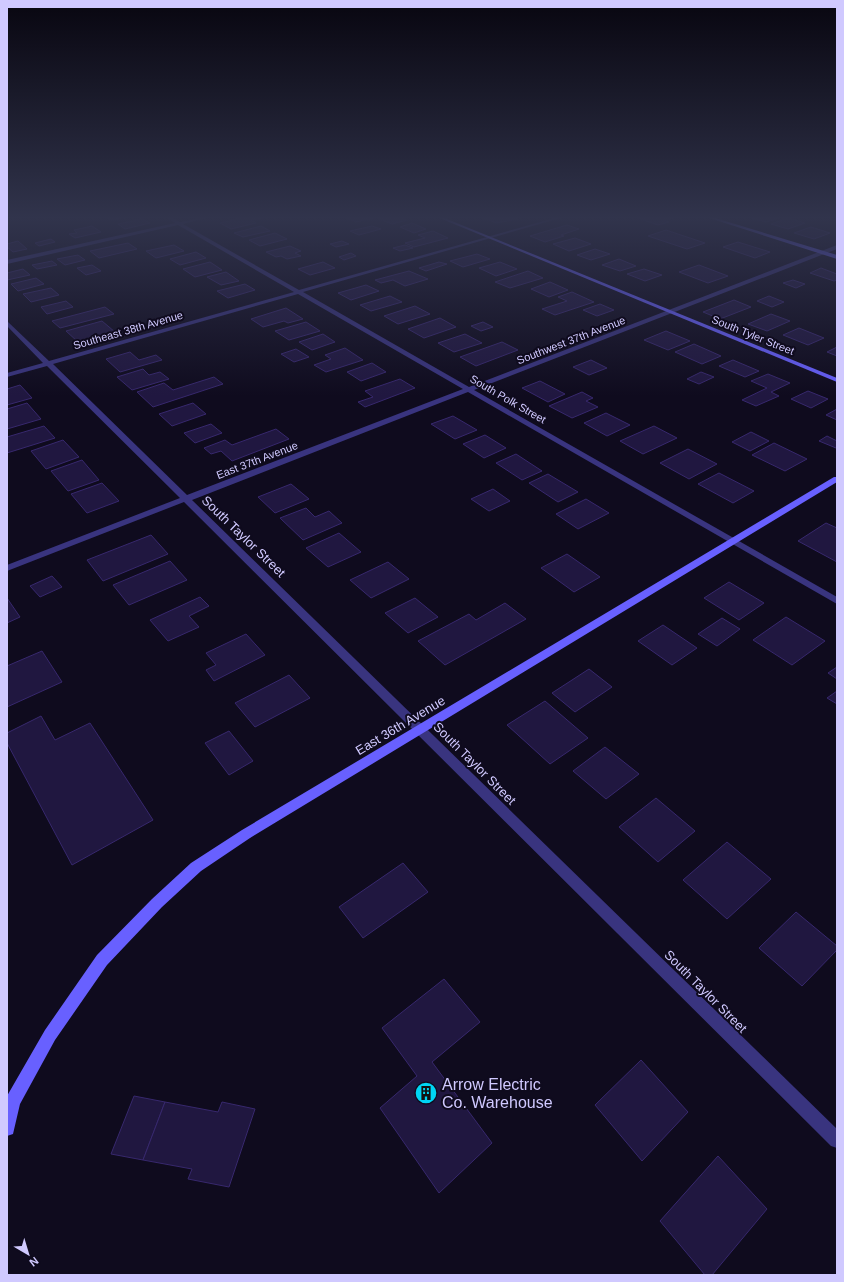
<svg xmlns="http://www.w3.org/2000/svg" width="844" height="1282" viewBox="0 0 844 1282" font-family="Arial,sans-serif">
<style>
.building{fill:#201740;stroke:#37286d}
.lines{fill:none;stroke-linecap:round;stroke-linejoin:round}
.street{fill:#39347f;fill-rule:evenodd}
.secondary{fill:#6860ff;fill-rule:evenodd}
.labels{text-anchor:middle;stroke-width:4;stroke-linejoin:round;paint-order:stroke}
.far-street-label{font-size:11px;fill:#d0c9ff;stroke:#0f0b1e}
.street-label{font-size:13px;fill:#d0c9ff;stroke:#0f0b1e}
.near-poi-label{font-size:16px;fill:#d0c9ff;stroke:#0f0b1e;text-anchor:start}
</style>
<rect width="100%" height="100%" fill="#0f0b1e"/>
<g class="building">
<polygon points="105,217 128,217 110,220"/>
<polygon points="246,217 266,217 251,220 256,223 231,229 220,223"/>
<polygon points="353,217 377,217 356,222 348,218"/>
<polygon points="391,217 398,217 407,220 392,224 380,219"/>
<polygon points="490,217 502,217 507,219 512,217 518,219 496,223 484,218"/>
<polygon points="644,217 670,217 673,218 664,220 669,222 658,225 638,218"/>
<polygon points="754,217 776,217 779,218 766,222 751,218"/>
<polygon points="788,218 805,223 788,229 771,224"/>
<polygon points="142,219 150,223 125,229 118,224"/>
<polygon points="412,223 426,229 414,233 400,227"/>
<polygon points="567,225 579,229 561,235 564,236 545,242 530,236"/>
<polygon points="92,226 101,232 75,238 69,234 77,233 74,230"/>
<polygon points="261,226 270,231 243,237 234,233"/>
<polygon points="372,226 381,229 359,235 350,231"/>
<polygon points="811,227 830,233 814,239 794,233"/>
<polygon points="666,230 705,243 687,249 648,236"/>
<polygon points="433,231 448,238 414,247 405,243 425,238 418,235"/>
<polygon points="275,233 287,239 260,246 249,240"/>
<polygon points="575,238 591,244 569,251 553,244"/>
<polygon points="51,239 55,242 39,246 35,243"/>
<polygon points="18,241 27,249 13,252 7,247 7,244"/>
<polygon points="342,241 349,244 336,247 330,244"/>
<polygon points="738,242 770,252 755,258 723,247"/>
<polygon points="128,243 137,249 99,258 90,251"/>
<polygon points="174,245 184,251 156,258 146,251"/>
<polygon points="405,245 413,248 400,251 393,248"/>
<polygon points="290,246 301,251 295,253 301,256 287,259 281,256 276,257 266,252"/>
<polygon points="595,249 610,254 591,260 577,255"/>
<polygon points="196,252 206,258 180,265 170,259"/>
<polygon points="351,253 356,256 344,260 339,257"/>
<polygon points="477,254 490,259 463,267 450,261"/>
<polygon points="78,255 85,260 65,265 57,259"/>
<polygon points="619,259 636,266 620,271 602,265"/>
<polygon points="52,261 57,265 37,269 32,265"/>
<polygon points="210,262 222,270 195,277 183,269"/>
<polygon points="323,262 335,268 310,275 298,269"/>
<polygon points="439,262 447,264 426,271 419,268"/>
<polygon points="500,262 517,269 496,276 479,268"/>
<polygon points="92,265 101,271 86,275 77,268"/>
<polygon points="699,265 728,276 708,283 679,272"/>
<polygon points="821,268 837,274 837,280 834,281 810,273"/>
<polygon points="23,269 30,275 7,280 7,273"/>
<polygon points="644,269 662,275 645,281 627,274"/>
<polygon points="409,271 428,279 405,286 393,280 381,283 375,280"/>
<polygon points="528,271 543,278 510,288 495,282"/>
<polygon points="226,272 239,281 221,285 207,277"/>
<polygon points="36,278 44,284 18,291 11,284"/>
<polygon points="793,280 805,284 796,288 783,283"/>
<polygon points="550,282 568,290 549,297 531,289"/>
<polygon points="245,284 255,290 228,298 217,291"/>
<polygon points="366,285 379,291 351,300 338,293"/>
<polygon points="51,288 59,295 31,302 23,294"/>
<polygon points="572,292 594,302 555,315 542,309 567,301 558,297"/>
<polygon points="390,296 402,302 371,311 360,305"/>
<polygon points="769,296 784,302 772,307 757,301"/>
<polygon points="734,300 751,307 720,319 703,312"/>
<polygon points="66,301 73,307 47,314 41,307"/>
<polygon points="600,304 614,310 597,316 583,310"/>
<polygon points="415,306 430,314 398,324 384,316"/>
<polygon points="105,307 114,314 60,328 52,321"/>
<polygon points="286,308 303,319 288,323 284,321 263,327 251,319"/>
<polygon points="771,314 790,321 767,331 748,324"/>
<polygon points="440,318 456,327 424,338 408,329"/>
<polygon points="102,321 115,332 78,342 66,331"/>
<polygon points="306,322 320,331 289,340 275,331"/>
<polygon points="483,322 493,327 481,331 471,326"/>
<polygon points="799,328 824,338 808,345 783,335"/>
<polygon points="666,331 690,341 668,350 644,340"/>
<polygon points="323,334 335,342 312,350 299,342"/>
<polygon points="465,334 482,343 454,352 438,343"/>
<polygon points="502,342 518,350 476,366 460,357"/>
<polygon points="694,344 721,356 702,364 675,352"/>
<polygon points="837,347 837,356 827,352"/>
<polygon points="345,348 363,360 326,372 314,365 331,359 325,355"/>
<polygon points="296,349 309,357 294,362 281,354"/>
<polygon points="130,352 139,360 156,355 162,360 120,372 106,359"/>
<polygon points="591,360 607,368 589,375 573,367"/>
<polygon points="733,360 759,371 745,377 719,366"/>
<polygon points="372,363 386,372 361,381 347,372"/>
<polygon points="143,369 149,375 160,372 169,379 132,390 117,377"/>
<polygon points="701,372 714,377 699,384 687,379"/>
<polygon points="768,374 790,383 771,392 779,396 756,406 742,400 767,388 751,381"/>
<polygon points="214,377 223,384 153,407 137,392 164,383 173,390"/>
<polygon points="400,379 415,388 365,407 358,402 373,397 365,391"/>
<polygon points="540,381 565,394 548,402 522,388"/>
<polygon points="20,385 32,398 7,405 7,389"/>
<polygon points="808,391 828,399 811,408 791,399"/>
<polygon points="582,392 593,398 586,401 598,407 572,418 549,406"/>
<polygon points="27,403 41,419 7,429 7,409"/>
<polygon points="193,403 206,414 172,426 159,414"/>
<polygon points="837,409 837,420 826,415"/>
<polygon points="606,413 630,425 607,436 584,423"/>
<polygon points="453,416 477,430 455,439 431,424"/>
<polygon points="211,424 222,433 195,443 184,433"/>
<polygon points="44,426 55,438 7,453 7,437"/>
<polygon points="654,426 677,438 643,454 620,441"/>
<polygon points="276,429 289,439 232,461 221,451 211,454 204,448 225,440 232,445"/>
<polygon points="751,432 769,441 750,451 732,442"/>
<polygon points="485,435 506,448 484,458 463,444"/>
<polygon points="827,436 837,441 837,448 836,448 819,441"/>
<polygon points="63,440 79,457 46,469 31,451"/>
<polygon points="774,443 807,459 785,471 752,455"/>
<polygon points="688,449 717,464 689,479 660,463"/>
<polygon points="516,454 542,471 522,480 496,463"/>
<polygon points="82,460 99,480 68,491 51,471"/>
<polygon points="719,473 754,491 733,503 698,484"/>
<polygon points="548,474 578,492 558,502 529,483"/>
<polygon points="102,483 119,501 87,513 71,494"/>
<polygon points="291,484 309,499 275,513 258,497"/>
<polygon points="493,489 510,501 489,511 471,499"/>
<polygon points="586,499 609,513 578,529 556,514"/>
<polygon points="306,508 315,517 329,511 342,523 303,540 280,518"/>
<polygon points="826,523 837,528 837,562 798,541"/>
<polygon points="339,533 361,552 328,567 306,548"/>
<polygon points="151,535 168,554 103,581 87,560"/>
<polygon points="567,554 600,577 574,592 541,568"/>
<polygon points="170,561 187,580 129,605 113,585"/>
<polygon points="388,562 409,579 371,598 350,580"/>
<polygon points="52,576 62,587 40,597 30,586"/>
<polygon points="729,582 764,603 739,620 704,598"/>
<polygon points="200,597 209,606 189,616 199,627 168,641 150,620"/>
<polygon points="7,598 20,617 7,623"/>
<polygon points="415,598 438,617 408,633 385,613"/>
<polygon points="505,603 526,619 445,665 418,641 469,614 476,620"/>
<polygon points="786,617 825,641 792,665 753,640"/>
<polygon points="722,618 740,629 717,646 698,634"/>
<polygon points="663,625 697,648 672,665 638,641"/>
<polygon points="246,634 265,655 214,681 206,670 216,665 206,653"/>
<polygon points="42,651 62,682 7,707 7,666"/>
<polygon points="837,667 837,679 828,673"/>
<polygon points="589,669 612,687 575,712 552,693"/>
<polygon points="289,675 310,698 255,727 235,703"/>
<polygon points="837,691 837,704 827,698"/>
<polygon points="545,701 588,738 550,764 507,725"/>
<polygon points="41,716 55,740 90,723 153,820 72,865 7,743 7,733"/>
<polygon points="229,731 253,761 229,775 205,743"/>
<polygon points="605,747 639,774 606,799 573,771"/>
<polygon points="656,798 695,831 658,862 619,827"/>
<polygon points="727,842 771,879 727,919 683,880"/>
<polygon points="403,863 428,892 363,938 339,907"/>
<polygon points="796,912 837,946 837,950 802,986 759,948"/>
<polygon points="444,979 480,1022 432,1062 492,1143 439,1193 380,1108 417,1076 382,1028"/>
<polygon points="641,1060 688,1112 642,1161 595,1105"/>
<polygon points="134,1096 165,1102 143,1160 111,1154"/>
<polygon points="165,1102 218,1112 222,1102 255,1109 229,1187 188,1179 192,1169 143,1160"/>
<polygon points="718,1156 767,1209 712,1275 705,1275 660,1221"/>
</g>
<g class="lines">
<path class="street" d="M166 217H171L180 222 209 217 183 224 299 290 558 217H564L303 292 469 387 837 245V249L474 390 837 597V604L468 392 192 500 837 1129V1148L831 1146 184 502 7 571V565L180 498 47 366 7 377V373L43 363 7 326V321L49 361 294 292 178 225 7 264V260L175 223ZM298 294 463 389 187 495 53 364Z"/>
<g class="secondary">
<polygon points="437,217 442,217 837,378 837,382"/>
<polygon points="706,217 712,217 837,255 837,259"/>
<polygon points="834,477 837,477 837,482 250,838 201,871 162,907 107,965 55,1040 20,1104 13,1134 7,1136 7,1096 45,1030 97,955 152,899 191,863 242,830"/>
</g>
</g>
<linearGradient id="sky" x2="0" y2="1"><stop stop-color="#080610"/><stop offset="0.55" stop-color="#31344c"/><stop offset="1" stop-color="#31344c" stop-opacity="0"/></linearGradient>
<rect width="844" height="396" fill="url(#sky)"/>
<defs>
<g id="building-disc" transform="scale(1.15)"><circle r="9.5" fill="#00d5f4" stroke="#0f0b1e"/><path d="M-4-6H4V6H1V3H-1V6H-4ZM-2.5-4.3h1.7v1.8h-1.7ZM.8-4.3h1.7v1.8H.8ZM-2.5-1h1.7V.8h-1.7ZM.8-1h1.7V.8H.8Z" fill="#111"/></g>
</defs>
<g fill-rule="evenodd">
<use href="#building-disc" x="426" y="1093"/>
</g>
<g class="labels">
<g class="far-street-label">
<text transform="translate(128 330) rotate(-16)" y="4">Southeast 38th Avenue</text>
<text transform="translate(753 335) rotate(22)" y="4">South Tyler Street</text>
<text transform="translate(571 340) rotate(-21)" y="4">Southwest 37th Avenue</text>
<text transform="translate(508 399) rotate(30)" y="4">South Polk Street</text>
<text transform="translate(257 460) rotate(-21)" y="4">East 37th Avenue</text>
</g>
<g class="street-label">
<text transform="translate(244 536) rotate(44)" y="5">South Taylor Street</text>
<text transform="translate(400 725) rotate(-31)" y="5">East 36th Avenue</text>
<text transform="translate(475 763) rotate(45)" y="5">South Taylor Street</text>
<text transform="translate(706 991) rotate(45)" y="5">South Taylor Street</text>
</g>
<g class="near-poi-label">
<text x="442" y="1090">Arrow Electric<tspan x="442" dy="18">Co. Warehouse</tspan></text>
</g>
</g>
<rect width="844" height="1282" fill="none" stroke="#d0c9ff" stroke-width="16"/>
<g transform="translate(28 1254) rotate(142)" stroke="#0f0b1e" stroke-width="3" paint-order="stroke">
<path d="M0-3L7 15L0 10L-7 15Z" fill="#d0c9ff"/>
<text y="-6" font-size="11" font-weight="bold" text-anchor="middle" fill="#d0c9ff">N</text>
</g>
</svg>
